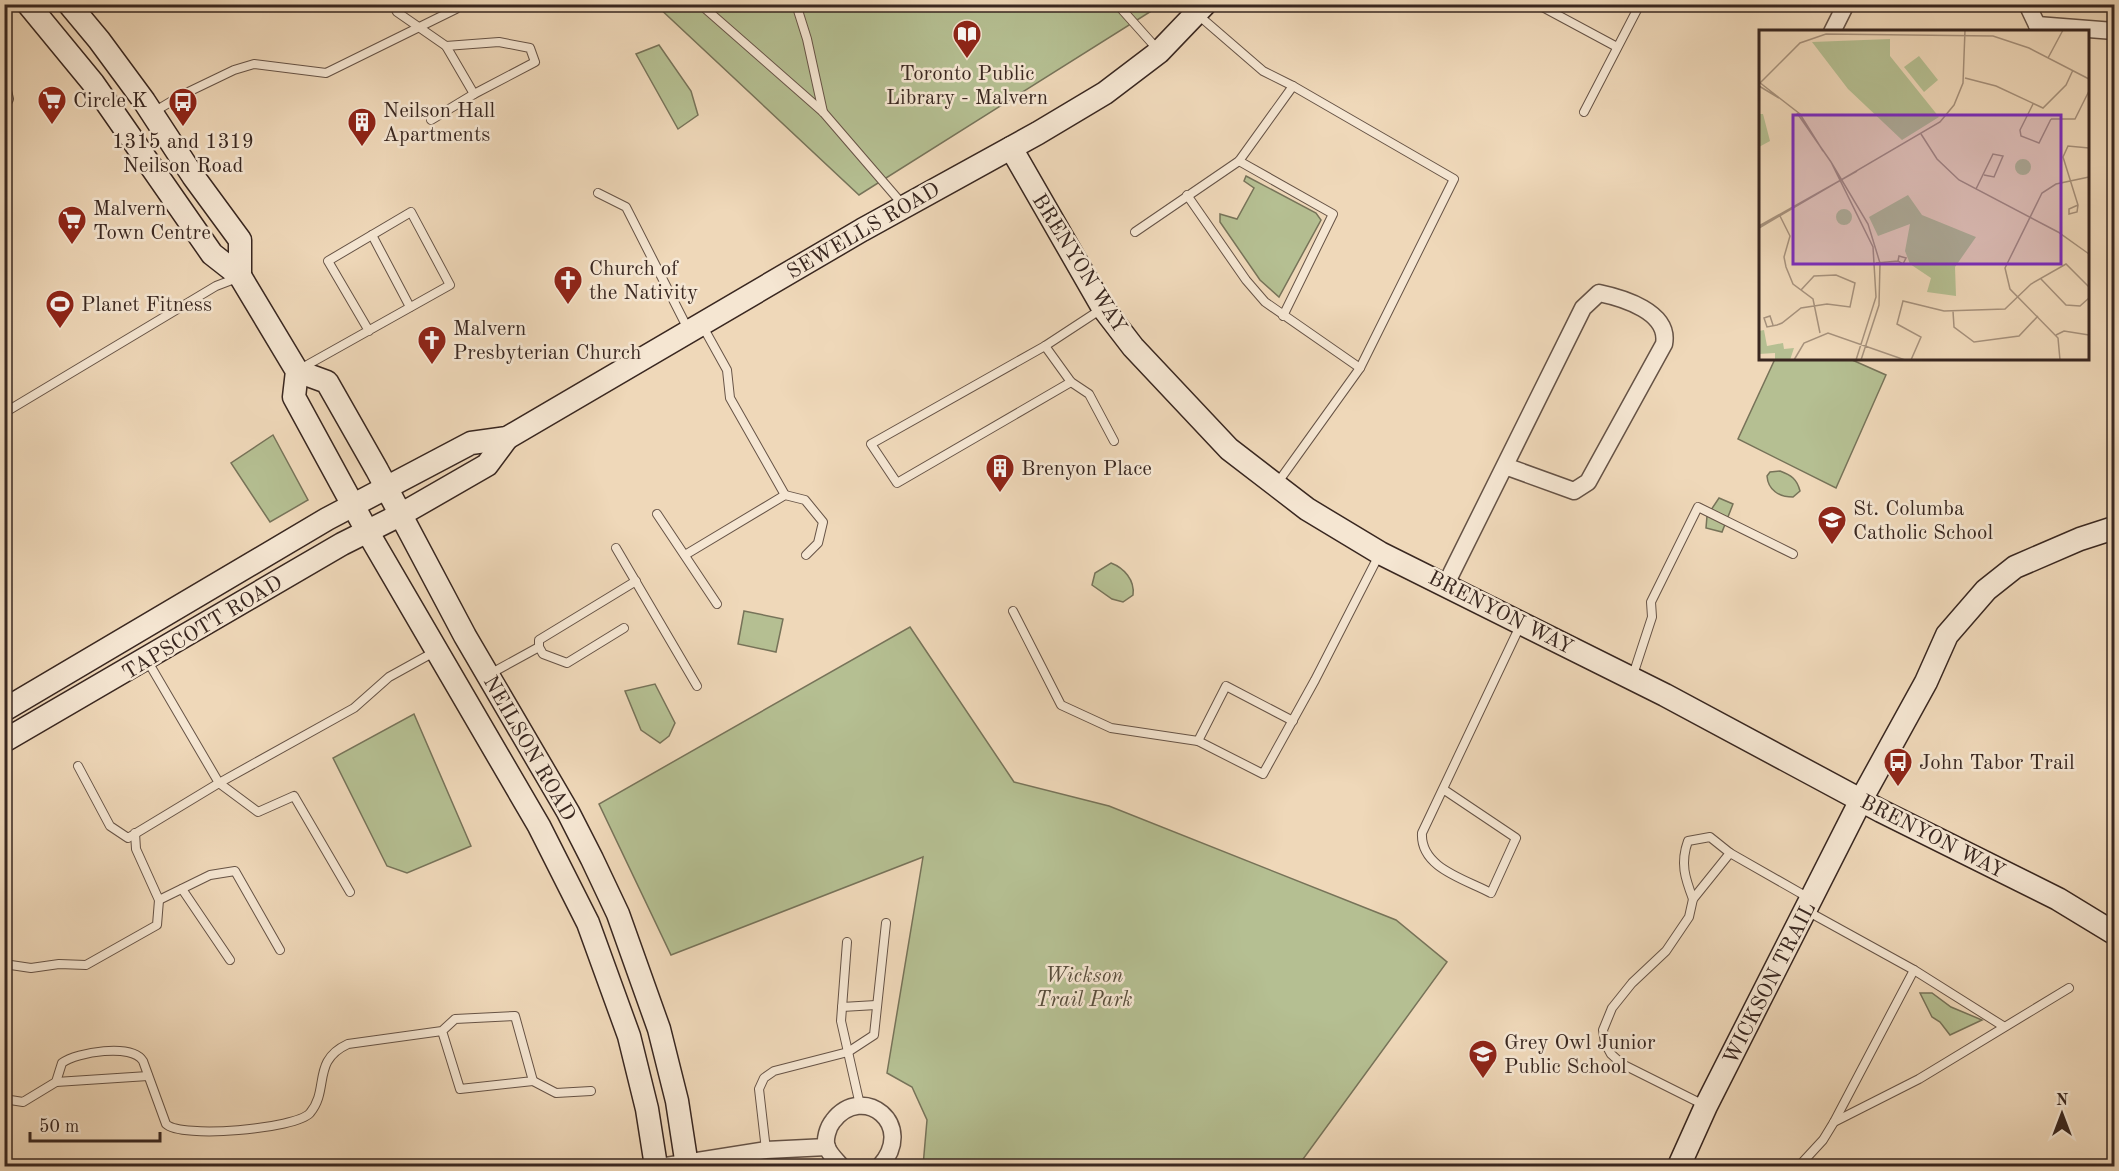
<svg xmlns="http://www.w3.org/2000/svg" width="2119" height="1171" viewBox="0 0 2119 1171" font-family="'Old Standard TT',serif">
<style>
.green{fill:#b5bf92;stroke:#777359;stroke-width:1.5}
.lines{fill:none;stroke-linecap:round;stroke-linejoin:round}
.lane-casing{stroke:#665346;stroke-width:10}
.street-casing{stroke:#665346;stroke-width:19}
.secondary-casing{stroke:#392720;stroke-width:25}
.lane{stroke:#f5e6d2;stroke-width:8}
.street{stroke:#f5e6d2;stroke-width:16}
.secondary{stroke:#f5e6d2;stroke-width:22}
.labels{text-anchor:middle;stroke-width:5;stroke-linejoin:round;paint-order:stroke}
.poi-label{font-size:21px;fill:#392720;stroke:#f5e6d2;text-anchor:start}
.street-label{font-size:21px;fill:#392720;stroke:#f5e6d2}
.park-label{font-size:21px;font-style:italic;fill:#584d3c;stroke:#f5e6d2}
.inset-road{fill:none;stroke:#a6917c;stroke-width:1.5}
.view{fill:#7b2cbf;fill-opacity:0.15;stroke:#7b2cbf;stroke-width:3}
.inset-edge{fill:none;stroke:#392720;stroke-width:3}
</style>
<rect width="100%" height="100%" fill="#efd8b9"/>
<filter id="stains"><feTurbulence type="fractalNoise" baseFrequency=".00333" numOctaves="4"/><feColorMatrix values="0 0 0 0 .2 0 0 0 0 .09 0 0 0 0 .02 0 0 0 .5 -.17"/></filter>
<radialGradient id="worn" r=".72"><stop offset=".6" stop-color="#630" stop-opacity="0"/><stop offset="1" stop-color="#630" stop-opacity=".3"/></radialGradient>
<g class="green">
<polygon points="1149,4 1153,10 859,195 656,5"/>
<polygon points="659,45 691,91 698,115 678,129 636,54"/>
<polygon points="1246,176 1316,213 1321,220 1279,297 1260,280 1220,222 1220,214 1237,219 1254,188 1244,181"/>
<polygon points="1775,359 1850,359 1886,375 1836,488 1738,439"/>
<polygon points="273,435 308,500 270,522 231,463"/>
<path d="M1780 471C1791 475 1797 479 1800 491L1793 497C1779 497 1768 490 1767 476L1770 472Z"/>
<polygon points="1719,498 1733,504 1722,532 1706,528 1707,516"/>
<path d="M1111 563C1124 568 1135 580 1133 595L1123 602 1112 599 1092 585 1095 573Z"/>
<polygon points="744,611 783,619 776,652 738,644"/>
<polygon points="910,627 1014,782 1109,806 1396,920 1447,962 1298,1166 923,1166 927,1120 912,1087 887,1073 923,857 671,955 599,804"/>
<polygon points="655,684 675,723 669,736 660,743 641,730 625,691"/>
<polygon points="414,714 471,846 407,873 387,866 333,758"/>
<polygon points="1920,993 1932,993 1951,1007 1982,1020 1950,1035 1940,1022 1932,1017"/>
</g>
<g class="lines">
<g class="lane-casing">
<g id="lane">
<polyline points="393,4 397,12 446,46 474,94"/>
<polyline points="700,4 823,112 904,206"/>
<polyline points="796,4 807,39 823,112"/>
<polyline points="1117,4 1159,51"/>
<polyline points="1537,4 1617,47"/>
<polyline points="1197,14 1263,71 1293,86 1454,179 1360,368 1276,485"/>
<polyline points="4,78 9,99 4,109"/>
<polyline points="1584,112 1640,4"/>
<polyline points="152,113 182,95 234,70 254,64 326,73 456,9 456,4"/>
<polyline points="431,120 474,94 535,62 530,48 499,42 446,46"/>
<polyline points="1239,161 1333,214 1283,316"/>
<polyline points="598,193 626,207 689,331"/>
<polyline points="1187,195 1246,280 1265,302 1360,368"/>
<polyline points="1135,232 1239,161 1293,86"/>
<polyline points="372,235 410,307"/>
<polyline points="702,325 727,370 730,398 785,495"/>
<polyline points="1045,346 1071,382 1089,394 1114,441"/>
<path d="M300 369C350 341 400 313 450 285L411 212 328 261 369 331"/>
<polyline points="1071,382 897,483 871,444 1045,346 1103,308"/>
<polyline points="4,413 216,286 237,278"/>
<polyline points="657,514 717,604"/>
<polyline points="616,548 697,686"/>
<polyline points="685,555 785,495 805,500 823,522 818,543 806,555"/>
<polyline points="1013,611 1061,705 1111,728 1198,741 1263,774 1315,680 1379,555"/>
<polyline points="539,647 543,654 567,663 624,628"/>
<polyline points="147,660 219,783 354,708 389,677 436,651"/>
<polyline points="488,675 539,647 539,640 636,581"/>
<polyline points="1632,678 1652,617 1651,602 1698,507 1793,554"/>
<polyline points="1198,741 1226,686 1293,721"/>
<polyline points="78,766 110,826 128,838 219,783 258,812 294,796 350,892"/>
<path d="M1443 789 1516 838 1491 893C1465 879 1420 868 1422 833L1520 626"/>
<polyline points="182,889 230,960"/>
<path d="M1693 899C1685 878 1680 863 1688 841L1710 837 1730 853"/>
<polyline points="159,900 210,875 235,871 280,950"/>
<polyline points="1807,911 1914,970 2003,1026"/>
<polyline points="847,942 841,1021 860,1105"/>
<polyline points="4,964 31,968 59,964 86,965 157,925 159,900 136,849 135,833"/>
<polyline points="842,1007 876,1005"/>
<polyline points="533,1081 556,1093 591,1091"/>
<polyline points="56,1082 148,1076"/>
<path d="M4 1099 23 1102 56 1082 62 1063C77 1052 132 1043 143 1061L166 1124C181 1139 296 1129 310 1113 330 1089 311 1061 348 1044L442 1031 455 1019 515 1016 533 1081 460 1089 442 1031"/>
<polyline points="1706,1106 1622,1064 1611,1054 1605,1043 1603,1030 1612,1008 1632,983 1666,951 1689,917 1693,899 1730,853 1809,898"/>
<polyline points="1834,1122 1919,1079 2069,988"/>
<polyline points="766,1150 759,1089 764,1078 774,1071 848,1052 874,1035 886,923"/>
<polyline points="1799,1166 1823,1140 1834,1122 1914,970"/>
</g>
</g>
<g class="street-casing">
<g id="street">
<polyline points="2027,4 2037,25"/>
<polyline points="2037,25 2114,31"/>
<polyline points="1832,32 1846,4"/>
<path d="M1446 584 1583 308 1599 293C1623 298 1670 312 1664 344L1588 482 1574 491 1505 466"/>
<polyline points="666,1166 766,1150 827,1147"/>
<path d="M841 1166C837 1161 829 1154 827 1147 824 1140 828 1127 833 1121 863 1082 917 1125 880 1166"/>
</g>
</g>
<g class="secondary-casing">
<g id="secondary">
<polyline points="28,4 93,83 212,254 240,276 297,371 294,397 367,531 539,826 588,923 629,1036 647,1109 656,1166"/>
<polyline points="69,4 99,40 144,101 193,176 240,240 240,276"/>
<polyline points="1011,148 1103,308 1133,347 1229,449 1307,509 1380,553 1665,695 1881,811 2058,899 2114,933"/>
<polyline points="297,371 327,382 377,470 465,636 568,812 592,859 618,914 659,1029 677,1101 687,1166"/>
<polyline points="4,710 327,519 471,443 507,438 862,230 1038,133 1105,93 1159,52 1205,4"/>
<polyline points="4,741 342,544 400,515 487,465 507,438"/>
<polyline points="1679,1166 1706,1106 1861,800 1926,682 1947,635 1986,590 2015,567 2080,539 2114,528"/>
</g>
</g>
<use href="#lane" class="lane"/>
<use href="#street" class="street"/>
<use href="#secondary" class="secondary"/>
</g>
<defs>
<g id="library-pin" transform="scale(1.5)"><path d="M0 17L-7.5 6A9.5 9.5 0 1 1 7.5 6Z" fill="#8f2418" stroke="#f5e6d2"/><path d="M-6-4Q-3-5.5-.7-3.5V5Q-3 3-6 4ZM6-4Q3-5.5 .7-3.5V5Q3 3 6 4Z" fill="#fff"/></g>
<g id="supermarket-pin" transform="scale(1.5)"><path d="M0 17L-7.5 6A9.5 9.5 0 1 1 7.5 6Z" fill="#8f2418" stroke="#f5e6d2"/><path d="M-6-5.5h2.5l.6 2H6L4.5 2H-2.5L-4.4-4H-6ZM-1.5 3.2a1.3 1.3 0 1 0 .1 0ZM3 3.2a1.3 1.3 0 1 0 .1 0Z" fill="#fff"/></g>
<g id="bus-pin" transform="scale(1.5)"><path d="M0 17L-7.5 6A9.5 9.5 0 1 1 7.5 6Z" fill="#8f2418" stroke="#f5e6d2"/><path d="M-5-6H5V4H4V6H2V4H-2V6H-4V4H-5ZM-3.5-4V0h7V-4ZM-3.5 1.2v1.5H-2V1.2ZM2 1.2v1.5H3.5V1.2Z" fill="#fff"/></g>
<g id="building-pin" transform="scale(1.5)"><path d="M0 17L-7.5 6A9.5 9.5 0 1 1 7.5 6Z" fill="#8f2418" stroke="#f5e6d2"/><path d="M-4-6H4V6H1V3H-1V6H-4ZM-2.5-4.3h1.7v1.8h-1.7ZM.8-4.3h1.7v1.8H.8ZM-2.5-1h1.7V.8h-1.7ZM.8-1h1.7V.8H.8Z" fill="#fff"/></g>
<g id="church-pin" transform="scale(1.5)"><path d="M0 17L-7.5 6A9.5 9.5 0 1 1 7.5 6Z" fill="#8f2418" stroke="#f5e6d2"/><path d="M-1.2-6h2.4v3.5h3.3v2.4h-3.3V6h-2.4V-.1h-3.3v-2.4h3.3Z" fill="#fff"/></g>
<g id="stadium-pin" transform="scale(1.5)"><path d="M0 17L-7.5 6A9.5 9.5 0 1 1 7.5 6Z" fill="#8f2418" stroke="#f5e6d2"/><path d="M0-5a6.5 5 0 1 0 0 10a6.5 5 0 1 0 0-10ZM-3.5-1.8h7v3.6h-7Z" fill="#fff"/></g>
<g id="school-pin" transform="scale(1.5)"><path d="M0 17L-7.5 6A9.5 9.5 0 1 1 7.5 6Z" fill="#8f2418" stroke="#f5e6d2"/><path d="M0-5L7-2L0 1L-7-2ZM-4 1L0 2.5L4 1V4Q0 6-4 4Z" fill="#fff"/></g>
</defs>
<g fill-rule="evenodd">
<use href="#library-pin" x="967" y="34"/>
<use href="#supermarket-pin" x="52" y="100"/>
<use href="#bus-pin" x="183" y="102"/>
<use href="#building-pin" x="362" y="122"/>
<use href="#supermarket-pin" x="72" y="220"/>
<use href="#church-pin" x="568" y="280"/>
<use href="#stadium-pin" x="60" y="304"/>
<use href="#church-pin" x="432" y="340"/>
<use href="#building-pin" x="1000" y="468"/>
<use href="#school-pin" x="1832" y="520"/>
<use href="#bus-pin" x="1898" y="762"/>
<use href="#school-pin" x="1483" y="1054"/>
</g>
<g class="labels">
<g class="poi-label">
<text x="967" y="80" text-anchor="middle">Toronto Public<tspan x="967" dy="24">Library - Malvern</tspan></text>
<text x="73" y="107">Circle K</text>
<text x="383" y="117">Neilson Hall<tspan x="383" dy="24">Apartments</tspan></text>
<text x="183" y="148" text-anchor="middle">1315 and 1319<tspan x="183" dy="24">Neilson Road</tspan></text>
<text x="93" y="215">Malvern<tspan x="93" dy="24">Town Centre</tspan></text>
<text x="589" y="275">Church of<tspan x="589" dy="24">the Nativity</tspan></text>
<text x="81" y="311">Planet Fitness</text>
<text x="453" y="335">Malvern<tspan x="453" dy="24">Presbyterian Church</tspan></text>
<text x="1021" y="475">Brenyon Place</text>
<text x="1853" y="515">St. Columba<tspan x="1853" dy="24">Catholic School</tspan></text>
<text x="1919" y="769">John Tabor Trail</text>
<text x="1504" y="1049">Grey Owl Junior<tspan x="1504" dy="24">Public School</tspan></text>
</g>
<g class="street-label">
<text transform="translate(863 230) rotate(-30)" y="7">SEWELLS ROAD</text>
<text transform="translate(1080 263) rotate(58)" y="7">BRENYON WAY</text>
<text transform="translate(1501 612) rotate(27)" y="7">BRENYON WAY</text>
<text transform="translate(202 627) rotate(-31)" y="7">TAPSCOTT ROAD</text>
<text transform="translate(530 748) rotate(60)" y="7">NEILSON ROAD</text>
<text transform="translate(1933 836) rotate(27)" y="7">BRENYON WAY</text>
<text transform="translate(1769 983) rotate(-63)" y="7">WICKSON TRAIL</text>
</g>
<g class="park-label">
<text x="1084" y="982">Wickson<tspan x="1084" dy="24">Trail Park</tspan></text>
</g>
</g>
<g transform="translate(1759 30)">
<rect width="330" height="330" fill="#efd8b9"/>
<path d="M131 9V26L180 87 143 110 89 59 53 12ZM160 26 179 50 165 62 145 37ZM4 84 11 111 0 117V84ZM256 137a8 8 0 1 1 16 0a8 8 0 1 1-16 0ZM149 165 163 185 217 207 196 237 197 266 168 262 172 248 151 234 146 221 151 194 119 206 110 187ZM77 187a8 8 0 1 1 16 0a8 8 0 1 1-16 0ZM5 300 8 316 24 313 25 319 35 318 31 330H16V323L0 324V301Z" fill="#b5bf92"/>
<path class="inset-road" d="M289 28 304 0M206 48 237 56 284 78 307 55 314 40M0 52 41 84 64 121M0 54 41 13 67 4 234 6 270 18 330 49M0 56 20 68M274 74 261 100 262 106 280 113 292 89M38 83 72 132 114 217 117 267 97 330M292 89H316L330 61M162 104 178 129 200 150 299 202 330 224M72 132 109 194 121 233 120 275 102 330M217 159 234 124 244 126 235 147 225 145M319 175 310 179V184L318 182 319 175 304 127 309 116 330 118M20 184 31 206 25 227 27 237 34 254 54 269 61 303M0 196 98 141M0 198 181 92 195 75 204 53 206 0M117 233 139 231 144 234 147 228 140 226 139 231M282 249 307 275 321 276 330 268M194 281 195 297 215 312 260 306 279 286M14 295 11 286 5 288 8 297 18 295 23 293 42 278 68 274 91 277 96 253 77 245 55 246 42 260M297 305 305 301 330 305M35 330 45 313 69 303 146 330M152 330 162 307 138 294 144 271 185 281 246 279 272 254 307 234 330 257M301 330 299 308 251 259 246 238 283 163 297 154 330 147"/>
<path class="view" d="M34 85H302V234H34Z"/>
<rect width="330" height="330" class="inset-edge"/>
</g>
<rect width="2119" height="1171" fill="none" stroke="#efd8b9" stroke-width="24"/>
<rect x="6" y="6" width="2107" height="1159" fill="none" stroke="#392720" stroke-width="3"/>
<rect x="12" y="12" width="2095" height="1147" fill="none" stroke="#392720" stroke-width="1.5"/>
<g transform="translate(2062 1114)" stroke="#f5e6d2" stroke-width="4.5" paint-order="stroke">
<path d="M0-4.5L10 22L0 15L-10 22Z" fill="#392720"/>
<text y="-9" font-size="16" font-weight="bold" text-anchor="middle" fill="#392720">N</text>
</g>
<path d="M30 1132v9h130v-9" fill="none" stroke="#392720" stroke-width="3"/>
<text x="39" y="1132" font-size="18" fill="#392720" stroke="#f5e6d2" stroke-width="4.5" paint-order="stroke">50 m</text>
<rect width="100%" height="100%" filter="url(#stains)"/>
<rect width="100%" height="100%" fill="url(#worn)"/>
</svg>
